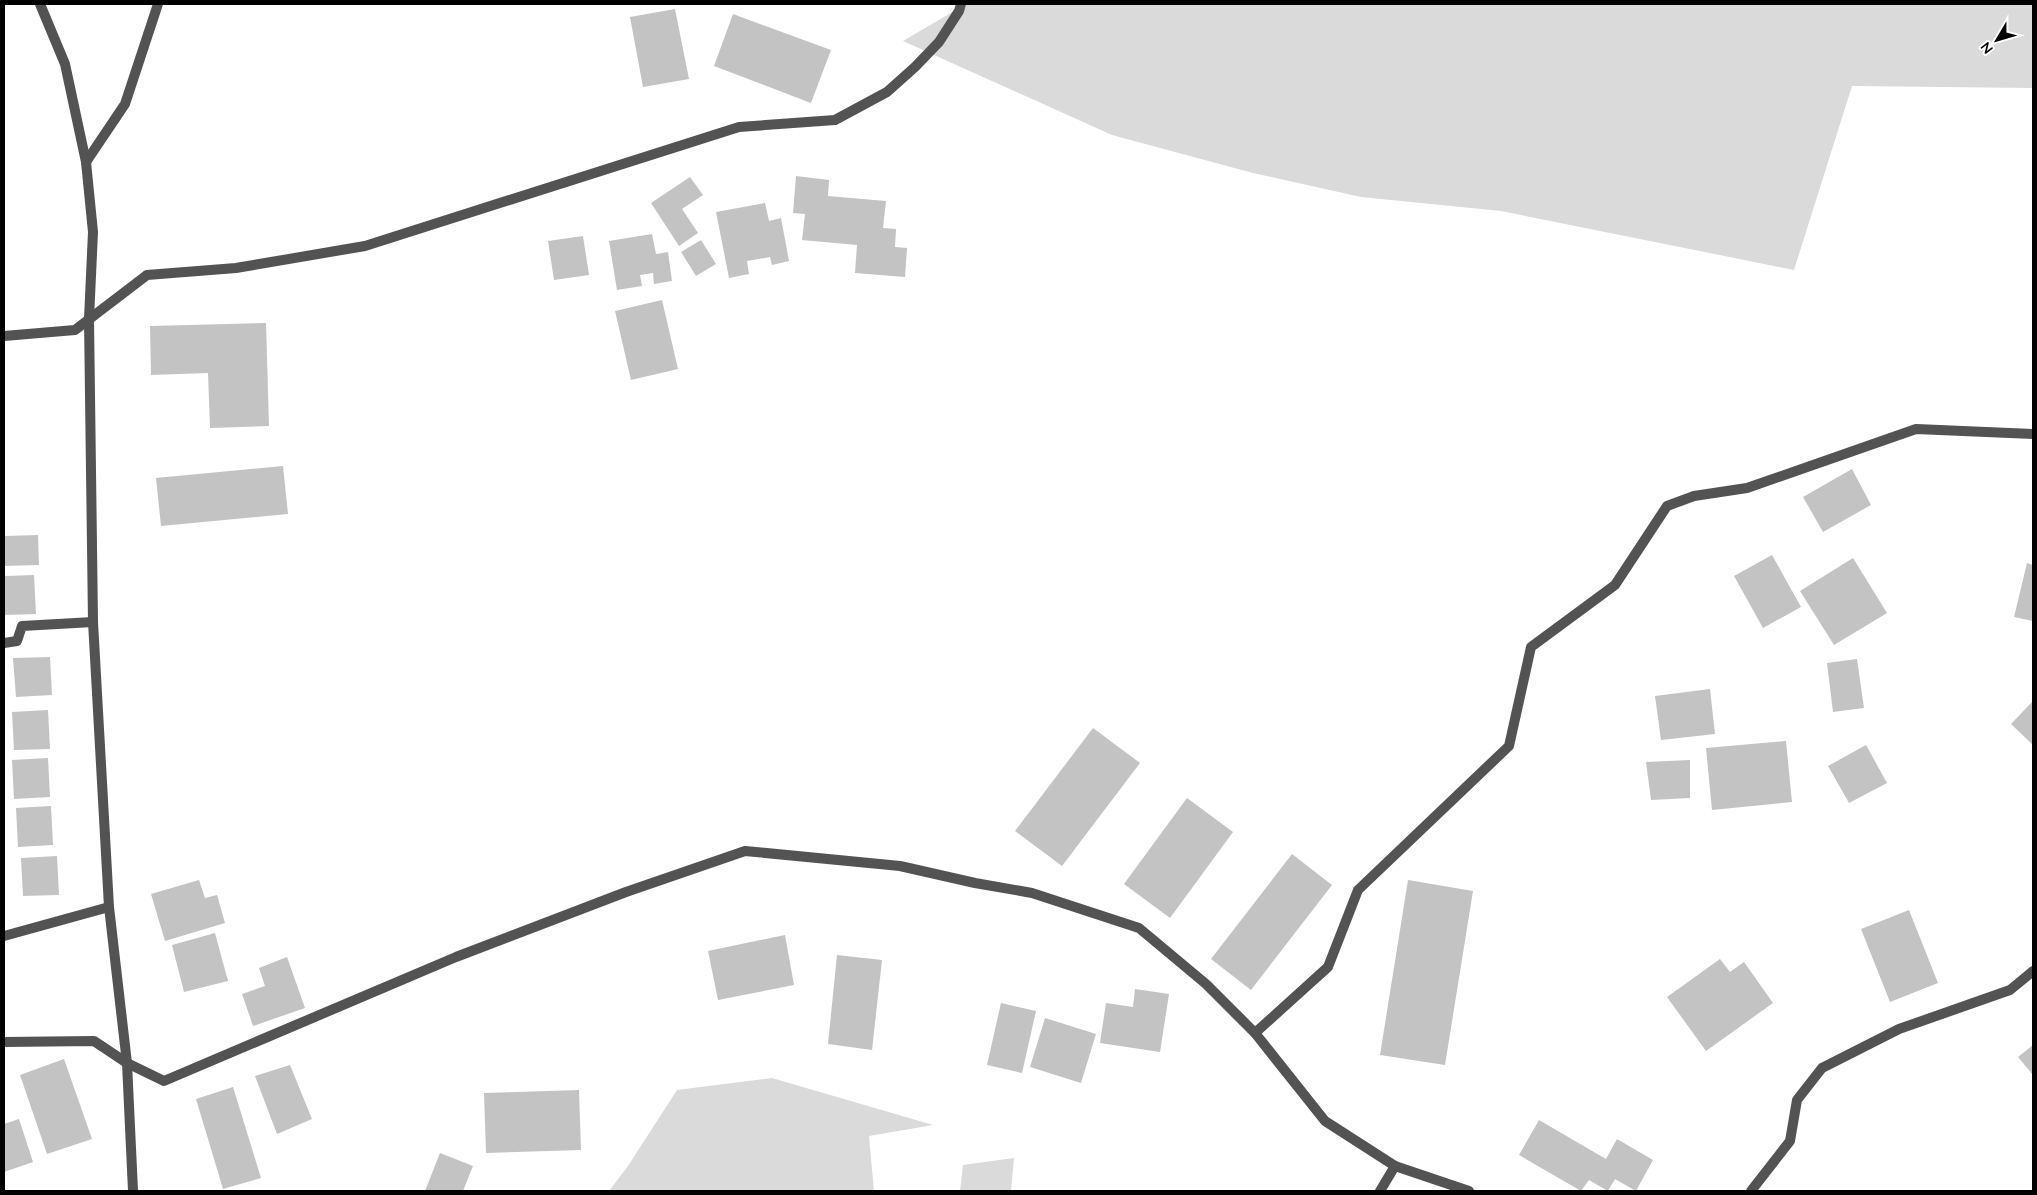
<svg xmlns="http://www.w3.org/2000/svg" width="2037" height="1195" viewBox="0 0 2037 1195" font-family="Quicksand,sans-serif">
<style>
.green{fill:#dadada}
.building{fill:#c3c3c3}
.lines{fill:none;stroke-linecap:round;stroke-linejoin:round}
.minor{stroke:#535353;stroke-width:10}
.tertiary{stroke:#535353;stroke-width:10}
</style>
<rect width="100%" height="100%" fill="#fff"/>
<g class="green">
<polygon points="966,4 2033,4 2033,88 1852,86 1794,270 1501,211 1361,197 1253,173 1112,135 903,41"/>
<polygon points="772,1078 933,1125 869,1136 874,1191 609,1191 628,1166 677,1090"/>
<polygon points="1014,1158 1011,1191 960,1191 963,1165"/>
</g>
<g class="building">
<polygon points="675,9 689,79 643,87 630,17"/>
<polygon points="733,14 831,50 811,103 714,66"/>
<polygon points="796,176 829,180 828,196 886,201 883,228 896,229 895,247 907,248 905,277 855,273 857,245 802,240 805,214 793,213"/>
<polygon points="690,177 703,195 682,209 698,233 679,246 651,203"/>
<polygon points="765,203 769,221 781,218 789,261 772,265 770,257 747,261 749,274 729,278 716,212"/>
<polygon points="652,234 656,254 668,252 672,281 654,284 653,273 640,275 642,286 617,290 609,241"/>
<polygon points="583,236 589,275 554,280 548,241"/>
<polygon points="701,240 716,264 696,276 681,252"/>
<polygon points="662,300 678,369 631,380 615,311"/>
<polygon points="266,323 269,426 210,428 208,373 151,375 150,326"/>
<polygon points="283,466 288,514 161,526 156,478"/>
<polygon points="1852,469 1871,505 1823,532 1803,497"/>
<polygon points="38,535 39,565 4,566 4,536"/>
<polygon points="1772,555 1801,607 1763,628 1734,576"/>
<polygon points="1853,558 1887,613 1834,645 1800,591"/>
<polygon points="2027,563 2033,565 2033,621 2014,617"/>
<polygon points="34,575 36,614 4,615 4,576"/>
<polygon points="50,657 52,695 16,697 13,658"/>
<polygon points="1857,659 1864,708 1833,712 1827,663"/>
<polygon points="1710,689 1715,734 1661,740 1655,696"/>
<polygon points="2033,701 2033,745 2011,724"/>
<polygon points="48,710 50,749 14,750 12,712"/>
<polygon points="1093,728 1140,763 1062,866 1015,831"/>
<polygon points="1786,741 1792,802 1712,810 1706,748"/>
<polygon points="1866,745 1887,783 1849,803 1828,766"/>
<polygon points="48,758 50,797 14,799 12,760"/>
<polygon points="1690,760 1690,798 1651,800 1646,762"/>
<polygon points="1187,798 1233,832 1170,918 1124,884"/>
<polygon points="51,806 53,845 18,847 16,808"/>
<polygon points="1292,854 1332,885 1251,990 1211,959"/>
<polygon points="57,856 59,895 23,896 21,858"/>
<polygon points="199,880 205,898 217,895 225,923 165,941 151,894"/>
<polygon points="1408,880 1473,891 1445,1065 1380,1055"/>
<polygon points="1909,910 1938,983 1890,1002 1861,929"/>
<polygon points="215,933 228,981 184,992 172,945"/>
<polygon points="785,935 794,985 718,1000 708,951"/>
<polygon points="837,955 882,960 872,1050 828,1044"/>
<polygon points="287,957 305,1008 253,1026 242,994 265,986 259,968"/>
<polygon points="1720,959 1730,972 1744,962 1773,1003 1706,1051 1667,997"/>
<polygon points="1135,989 1169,994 1160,1052 1100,1043 1106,1003 1133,1007"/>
<polygon points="1001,1003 1036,1011 1022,1073 987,1065"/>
<polygon points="1045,1018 1096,1034 1081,1083 1030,1067"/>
<polygon points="2033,1045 2033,1075 2018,1057"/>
<polygon points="64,1059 92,1139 47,1154 20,1075"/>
<polygon points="290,1065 312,1119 277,1134 255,1076"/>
<polygon points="233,1087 261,1178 223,1189 196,1099"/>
<polygon points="579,1090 581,1150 486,1153 484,1093"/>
<polygon points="19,1119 33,1162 4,1172 4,1124"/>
<polygon points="1539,1120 1606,1159 1617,1139 1653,1160 1636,1191 1615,1179 1608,1191 1589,1180 1581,1191 1519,1155"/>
<polygon points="440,1153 473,1166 463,1191 425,1191"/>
</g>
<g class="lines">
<g class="minor">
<polyline points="86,162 125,104 158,4"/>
<polyline points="4,336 75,330 147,275 236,268 365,246 739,127 835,120 887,92 915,67 939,42 959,11 961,4"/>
<polyline points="4,643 17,641 22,626 93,622"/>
<polyline points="4,936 109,907"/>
<polyline points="1255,1033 1328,967 1358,890 1509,746 1531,647 1615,585 1667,506 1694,496 1747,488 1916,429 2033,434"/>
<polyline points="4,1042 94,1041 127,1063 164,1081 456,957 626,892 745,851 900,866 975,883 1032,893 1139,928 1206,984 1255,1033 1325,1121 1395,1166 1469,1191"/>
<polyline points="1380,1191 1395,1166"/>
<polyline points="1751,1191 1790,1141 1797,1100 1822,1068 1899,1029 2010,990 2033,971"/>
</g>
<polyline class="tertiary" points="40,4 65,64 86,162 93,232 89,319 93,622 109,907 127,1063 133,1191"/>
</g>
<rect width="2037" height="1195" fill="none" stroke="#000000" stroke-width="10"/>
<g transform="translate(1997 40) rotate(232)" stroke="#ffffff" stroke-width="4" paint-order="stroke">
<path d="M0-4L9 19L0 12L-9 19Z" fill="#000000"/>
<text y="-8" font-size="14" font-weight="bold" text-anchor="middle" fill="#000000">N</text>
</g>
</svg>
